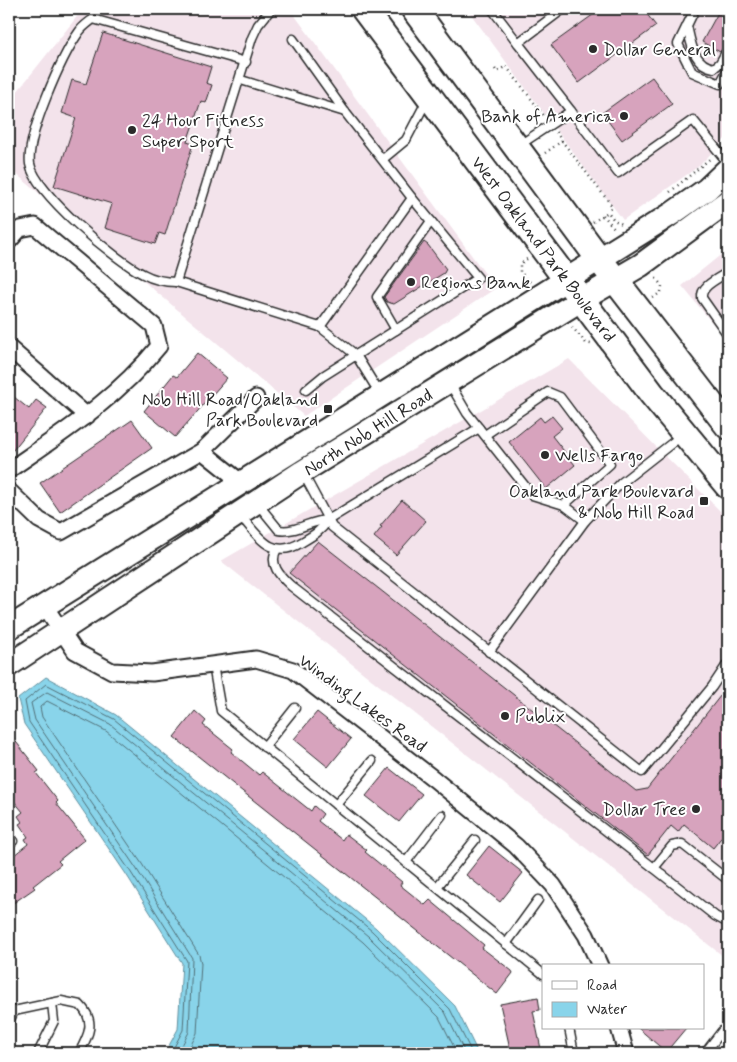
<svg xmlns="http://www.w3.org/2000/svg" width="737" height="1062" viewBox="0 0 737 1062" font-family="Mynerve,sans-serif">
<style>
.built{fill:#f3e3eb}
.water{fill:#89d4ea;stroke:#63909e}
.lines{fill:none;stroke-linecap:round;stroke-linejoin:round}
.shore{stroke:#516f77;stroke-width:1}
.building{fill:#d7a3bd;stroke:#2b2b2b}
.lane-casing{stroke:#2b2b2b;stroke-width:11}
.street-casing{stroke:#2b2b2b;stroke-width:19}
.secondary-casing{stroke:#2b2b2b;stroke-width:26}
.primary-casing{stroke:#2b2b2b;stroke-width:29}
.path{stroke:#2b2b2b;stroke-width:2.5;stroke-dasharray:1 4;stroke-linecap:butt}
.lane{stroke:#fff;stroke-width:8}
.street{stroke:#fff;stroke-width:15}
.secondary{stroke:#fff;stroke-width:22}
.primary{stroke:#fff;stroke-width:25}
.poi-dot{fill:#2b2b2b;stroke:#fff;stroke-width:2}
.labels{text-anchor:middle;stroke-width:4;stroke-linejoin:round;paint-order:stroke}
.poi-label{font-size:18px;fill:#2b2b2b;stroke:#fff;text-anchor:start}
.street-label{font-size:18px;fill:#2b2b2b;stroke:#fff}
</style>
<rect width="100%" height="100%" fill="#fff"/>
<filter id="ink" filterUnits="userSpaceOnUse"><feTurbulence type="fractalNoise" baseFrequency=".02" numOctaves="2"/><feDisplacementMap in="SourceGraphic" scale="10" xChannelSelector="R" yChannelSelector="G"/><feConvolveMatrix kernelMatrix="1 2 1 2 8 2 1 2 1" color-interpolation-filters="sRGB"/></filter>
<g filter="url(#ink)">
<g class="built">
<polygon points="83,9 290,9 492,283 499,286 304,416 9,168 9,102"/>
<polygon points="467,9 728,9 728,136 699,166 623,220"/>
<polygon points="728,249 728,342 682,286"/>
<polygon points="569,359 728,519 728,960 221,561"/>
</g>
<polygon class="water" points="46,677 116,715 376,928 455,1006 478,1053 165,1053 178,1029 182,963 126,874 24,724 18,699"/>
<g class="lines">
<g class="shore">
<polyline points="171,1053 183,1030 187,961 130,871 29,722 25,701 46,684 114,719 372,931 450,1009 472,1053"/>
<polyline points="178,1053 189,1032 192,958 136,868 35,720 31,703 47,692 110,724 368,936 445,1012 465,1053"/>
<polyline points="187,1053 197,1033 201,963 199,955 142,864 42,717 40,707 47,701 106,731 363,942 439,1017 457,1053"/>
</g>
</g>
<g class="building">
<polygon points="601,9 643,9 656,26 579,83 551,45"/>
<polygon points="720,9 728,9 728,40 720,52 702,42"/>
<polygon points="103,33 211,67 206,83 212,85 206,103 201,101 187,142 193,144 165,235 159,233 155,244 105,228 112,204 54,186 76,118 62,113 72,80 86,84"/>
<polygon points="652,77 672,104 622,140 602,113"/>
<polygon points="424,242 428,245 446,269 444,273 394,304 387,302 384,297"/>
<polygon points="197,353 227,378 175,437 144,411 173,375 177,377"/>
<polygon points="9,393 29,409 36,400 47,408 9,455"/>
<polygon points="552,416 562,428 552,436 575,465 546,489 509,442 540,417 544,422"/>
<polygon points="132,420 152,448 60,512 40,483"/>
<polygon points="402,500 426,521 396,555 374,537 382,527 380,526"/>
<polygon points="318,541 636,791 647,789 728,686 728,829 713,848 684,824 678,832 671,826 648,855 289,573"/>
<polygon points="195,711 206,721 203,725 233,749 231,752 259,775 262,772 311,811 314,806 323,814 318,821 342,840 346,834 367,850 365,852 402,882 400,885 425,905 430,900 484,945 482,948 512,971 513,973 497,994 174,737"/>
<polygon points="317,712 351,739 328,767 294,739"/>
<polygon points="9,733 39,771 36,773 58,801 56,803 85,839 58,861 61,864 33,886 35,888 9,906 9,859 28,844 25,839 28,837 19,824 22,822 18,816 23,812 9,795"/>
<polygon points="389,768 422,794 399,822 366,796"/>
<polygon points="489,846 523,873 500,902 466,875"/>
<polygon points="538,997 540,1010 533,1011 541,1049 538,1050 539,1053 511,1053 500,1004"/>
<polygon points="638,1028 686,1028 666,1052"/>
</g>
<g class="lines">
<g class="lane-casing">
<g id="lane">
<polyline points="271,9 258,25 252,38 176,282 320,327 356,355 380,394"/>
<polyline points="492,9 518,43"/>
<polyline points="563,9 518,43 571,111"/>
<polyline points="695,9 678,44 692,72 720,84 728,69"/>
<path d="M687 26C691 42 693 65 714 68L720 63 728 49"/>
<polyline points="293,39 345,112 412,198 320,327"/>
<polyline points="241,80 345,112"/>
<polyline points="518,146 571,111 618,173 693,120 728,163"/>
<polyline points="383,159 406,140 427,100"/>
<path d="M728 272C719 278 700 286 702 298L728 335"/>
<path d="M176 282C164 282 154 280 143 274 116 261 35 193 30 164 26 136 62 56 79 32 82 27 88 23 93 19L246 62"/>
<polyline points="396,330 377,297 431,221"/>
<polyline points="450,384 467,413 532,495 564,505 585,521 621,483 681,436"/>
<polyline points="306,390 323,376 478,278 412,198"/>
<polyline points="485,435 548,392 560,397 610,464 564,505"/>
<polyline points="304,475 332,527 642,772 712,687 728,663"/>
<path d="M257 503 279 530C297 533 310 520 328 520L479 428"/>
<path d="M240 515C259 537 272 561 302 542 314 535 321 531 328 520"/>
<path d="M277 549C268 564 280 576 291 586L654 868"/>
<polyline points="489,652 585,521"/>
<polyline points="213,665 221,711 543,974"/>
<polyline points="264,747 295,708"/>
<polyline points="336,805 372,761"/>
<polyline points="9,835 13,841 9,844"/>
<polyline points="406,862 442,815"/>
<polyline points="728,880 682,844 672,846 654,868 715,916 728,923"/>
<polyline points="437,887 475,840"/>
<polyline points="506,944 538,900"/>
<path d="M9 1010 14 1011 61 1001 80 1005C96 1021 89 1035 79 1053"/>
<polyline points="9,1022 14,1011"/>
<polyline points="569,1028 574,1053"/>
<polyline points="38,1053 54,1021 52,1003"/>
<polyline points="705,1053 722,1031"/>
</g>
</g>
<g class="street-casing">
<g id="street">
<path d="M9 241 20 229 35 226 154 326 159 346C116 399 64 432 9 470"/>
<polyline points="9,348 87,416"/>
<polyline points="202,451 242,483"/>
<polyline points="9,491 39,520 61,532 202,451 256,398"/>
<polyline points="44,605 75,651 112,671 152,673 256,659 293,670 434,779 516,846 553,885 586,935 600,966"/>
<polyline points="619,1028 626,1053"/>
</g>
</g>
<g class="secondary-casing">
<g id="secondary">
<polyline points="9,628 673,213 707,189 728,169"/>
<polyline points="9,665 302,472 581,300 641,265 728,201"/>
</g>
</g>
<g class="primary-casing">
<g id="primary">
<polyline points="364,9 652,394 728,486"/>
<polyline points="414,9 599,259 728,426"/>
</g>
</g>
<g class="path">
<polyline points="495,69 497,72 506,66 545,117"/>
<polyline points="556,132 562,141"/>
<polyline points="545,153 562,141 612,206 608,212"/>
<polyline points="670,192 712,157"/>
<polyline points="603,215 615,229"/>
<polyline points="593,222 608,212 614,220 622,224"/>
<polyline points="527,259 520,264 520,272 530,282"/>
<polyline points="653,298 661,292 662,286 655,277"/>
<polyline points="572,327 586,343 591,344"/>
</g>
<use href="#lane" class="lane"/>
<use href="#street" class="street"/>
<use href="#secondary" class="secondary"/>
<use href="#primary" class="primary"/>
</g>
</g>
<g class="poi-dot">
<circle cx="593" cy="49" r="5"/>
<circle cx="624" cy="116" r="5"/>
<circle cx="132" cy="130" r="5"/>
<circle cx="411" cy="282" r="5"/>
<rect x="323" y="404" width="10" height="10" rx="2.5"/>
<circle cx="545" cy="455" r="5"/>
<rect x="699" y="496" width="10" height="10" rx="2.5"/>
<circle cx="505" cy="716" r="5"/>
<circle cx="696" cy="809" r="5"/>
</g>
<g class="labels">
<g class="poi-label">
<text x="603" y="55">Dollar General</text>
<text x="614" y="122" text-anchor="end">Bank of America</text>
<text x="142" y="126">24 Hour Fitness<tspan x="142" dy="21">Super Sport</tspan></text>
<text x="421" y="288">Regions Bank</text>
<text x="318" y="405" text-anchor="end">Nob Hill Road/Oakland<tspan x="318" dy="21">Park Boulevard</tspan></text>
<text x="555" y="461">Wells Fargo</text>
<text x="694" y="497" text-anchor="end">Oakland Park Boulevard<tspan x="694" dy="21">&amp; Nob Hill Road</tspan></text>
<text x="515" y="722">Publix</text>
<text x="686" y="815" text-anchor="end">Dollar Tree</text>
</g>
<g class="street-label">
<text transform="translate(544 249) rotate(53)" y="6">West Oakland Park Boulevard</text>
<text transform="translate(368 432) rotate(-32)" y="6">North Nob Hill Road</text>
<text transform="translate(363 703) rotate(36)" y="6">Winding Lakes Road</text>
</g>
</g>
<rect width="737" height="1062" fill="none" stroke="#fff" stroke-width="30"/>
<rect x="15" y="15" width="707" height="1032" fill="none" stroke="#2b2b2b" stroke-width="2" filter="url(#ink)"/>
<rect x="542" y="964" width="162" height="65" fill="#ffffff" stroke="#aaaaaa"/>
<rect x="552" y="981" width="25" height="8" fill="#ffffff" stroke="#aaaaaa"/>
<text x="587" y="990" font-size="15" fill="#2b2b2b">Road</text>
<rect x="552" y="1002" width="25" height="15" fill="#89d4ea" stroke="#aaaaaa"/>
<text x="587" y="1014" font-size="15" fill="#2b2b2b">Water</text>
</svg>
